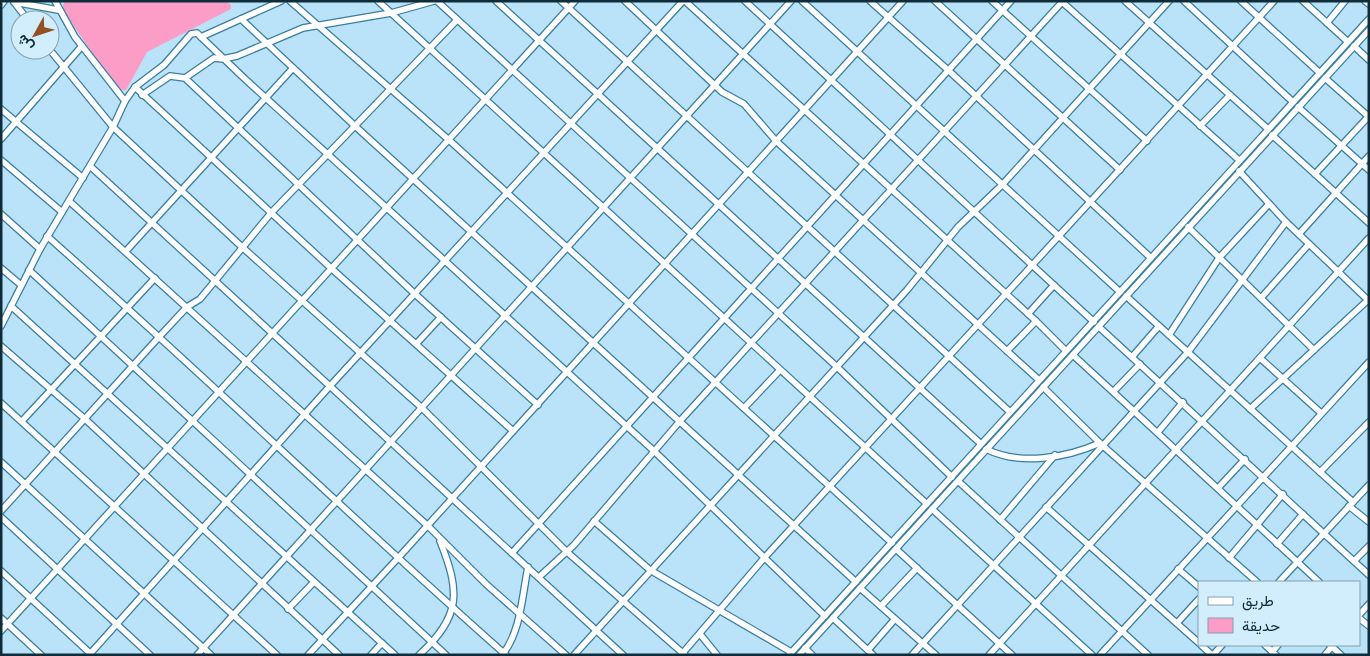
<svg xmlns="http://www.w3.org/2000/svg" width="1370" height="656" viewBox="0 0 1370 656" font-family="'Space Grotesk',Vazirmatn,sans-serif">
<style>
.green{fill:#fb9dc6}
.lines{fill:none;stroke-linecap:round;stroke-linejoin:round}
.minor-casing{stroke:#387ea0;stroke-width:8}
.minor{stroke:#fff;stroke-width:5.5}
</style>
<rect width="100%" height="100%" fill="#bae2f8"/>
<polygon class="green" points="68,1 226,1 231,5 231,9 147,52 126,90 118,90 62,9 64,3"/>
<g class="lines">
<g class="minor-casing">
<g id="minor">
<polyline points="55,1 75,37 125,101"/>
<polyline points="290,1 449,140 892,543"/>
<polyline points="378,1 927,504"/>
<polyline points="437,1 836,366 952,477"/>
<polyline points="496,1 981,444"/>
<polyline points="561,1 1010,412"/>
<polyline points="625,1 722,92 744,104 776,141 1039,380"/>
<polyline points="685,1 1036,321"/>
<polyline points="745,1 1094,322"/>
<polyline points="802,1 1120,292"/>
<polyline points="870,1 948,70 1151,258"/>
<polyline points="935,1 1120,170"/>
<polyline points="992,1 1147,141"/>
<polyline points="1061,1 1239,160"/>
<polyline points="1125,1 1268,129"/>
<polyline points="1184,1 1293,102"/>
<polyline points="1241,1 1320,73"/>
<polyline points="1303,1 1348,42"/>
<polyline points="1365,1 1369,4"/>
<polyline points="14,2 58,10"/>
<polyline points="14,2 28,20"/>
<polyline points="1,5 4,1"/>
<polyline points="241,19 355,126 856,582"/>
<polyline points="1327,23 1345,1"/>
<polyline points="201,37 245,79 654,451 825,616"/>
<polyline points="1354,46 1369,60"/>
<polyline points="50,50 113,127 242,247 422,408 567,552 685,655"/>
<polyline points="185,78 214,58 223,59 237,56 303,28 391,13 434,1"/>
<polyline points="1325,78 1369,117"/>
<polyline points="135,87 164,65 191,34 197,33 201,37 281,1"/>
<polyline points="142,95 170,76 185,78 415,294 538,405"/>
<polyline points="1298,107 1369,170"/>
<polyline points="1,109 83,178"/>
<polyline points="1200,126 1230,95"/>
<polyline points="1272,135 1369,223"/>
<polyline points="1,139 82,46"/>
<polyline points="1,160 62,212"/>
<polyline points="90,166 623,655"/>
<polyline points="1239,171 1286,222 1369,301"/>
<polyline points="1315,174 1368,117"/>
<polyline points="69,201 428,526 486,584 566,655"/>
<polyline points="1,214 40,249"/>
<polyline points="1188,227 1314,350"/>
<polyline points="1299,234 1369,156"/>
<path d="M47 236C202 373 351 518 506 655"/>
<polyline points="126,251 293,68"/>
<polyline points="1,268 21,285"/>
<polyline points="29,270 446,655"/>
<polyline points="1126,296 1353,502"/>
<polyline points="1261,298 1309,244"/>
<polyline points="11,306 395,655"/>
<polyline points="1028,314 1054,285"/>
<polyline points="1,326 40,249 113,127 125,101 135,87 332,269 513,431"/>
<polyline points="1099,327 1369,575"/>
<polyline points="1169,335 1219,258 1269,204"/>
<polyline points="417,343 441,317"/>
<polyline points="1,346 85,419 339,655"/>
<polyline points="1007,351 1036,321 1066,351"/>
<polyline points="1073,355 1319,582"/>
<polyline points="1132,357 1159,326"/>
<polyline points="1260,358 1321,413"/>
<polyline points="1043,387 1102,445 1257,582"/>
<polyline points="1114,391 1140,364"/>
<polyline points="1,403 277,655"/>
<polyline points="744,408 780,370"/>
<polyline points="1250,409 1368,300"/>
<polyline points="22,421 155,278"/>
<polyline points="1158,432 1183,402"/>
<path d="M986 449C1020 466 1066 458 1100 443"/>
<polyline points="1,462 211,655"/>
<polyline points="1320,472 1369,422"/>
<polyline points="958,481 1148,655"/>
<polyline points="1218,488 1245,459"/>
<polyline points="1349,506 1369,522"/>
<polyline points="1046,507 1199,643"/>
<polyline points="932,509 1092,655"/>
<polyline points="1,511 159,337 187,307 200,299 271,213 457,20"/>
<polyline points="1,517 150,655"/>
<polyline points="1000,520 1055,455"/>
<polyline points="594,521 650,570 791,652"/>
<polyline points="1277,544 1303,514"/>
<polyline points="896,549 1012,655"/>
<polyline points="512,553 1011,1"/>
<polyline points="1229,558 1283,494"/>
<polyline points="1354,561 1369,546"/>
<polyline points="1178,569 1199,587"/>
<polyline points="1,571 92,655"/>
<polyline points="539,577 574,545 680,421 1063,1"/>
<polyline points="1279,582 1369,485"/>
<polyline points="860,588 936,655"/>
<polyline points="881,606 917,568"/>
<polyline points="288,609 314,582"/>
<polyline points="1359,615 1369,604"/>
<polyline points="1,618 41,655"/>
<polyline points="833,618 873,655"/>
<polyline points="1359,618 1369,626"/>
<polyline points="1177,623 1199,599"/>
<polyline points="1,631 575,1"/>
<polyline points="700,634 717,655"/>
<polyline points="1201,645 1212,655"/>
<polyline points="1265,645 1276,655"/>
<polyline points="1330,645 1341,655"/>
<polyline points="805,648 812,655"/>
<polyline points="868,650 895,619"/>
<polyline points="1272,652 1278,645"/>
<polyline points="89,655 330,386 683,1"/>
<polyline points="197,655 791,1"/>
<polyline points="308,655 399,557 903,1"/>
<polyline points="371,655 382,643"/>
<path d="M419 655C462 616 460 591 440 541"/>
<path d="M502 655C521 632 522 596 528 567"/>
<polyline points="574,655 907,290 958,227 1002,185 1169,1"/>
<polyline points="681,655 765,557 1274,1"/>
<polyline points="789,655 1369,19"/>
<polyline points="799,655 1369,30"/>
<polyline points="912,655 1188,352 1286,222"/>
<polyline points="989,655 1369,238"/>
<polyline points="1100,655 1369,362"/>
<polyline points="1213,655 1222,645"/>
<polyline points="1325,655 1333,645"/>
</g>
</g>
<use href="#minor" class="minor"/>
</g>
<rect width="1370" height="656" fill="none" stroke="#0f2c3b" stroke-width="5"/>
<rect x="1198" y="581" width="162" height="65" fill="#d2edfc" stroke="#84a0af"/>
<rect x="1208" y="597" width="25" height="8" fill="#ffffff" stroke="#84a0af"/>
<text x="1242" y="606" font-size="15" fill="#0f2c3b">طريق</text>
<rect x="1208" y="618" width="25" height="15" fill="#fb9dc6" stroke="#84a0af"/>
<text x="1242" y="631" font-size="15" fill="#0f2c3b">حديقة</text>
<g transform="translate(35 35) rotate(230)"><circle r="24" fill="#d2edfc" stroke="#84a0af"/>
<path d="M0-4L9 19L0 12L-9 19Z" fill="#935021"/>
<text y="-8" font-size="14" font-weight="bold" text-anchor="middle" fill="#0f2c3b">ش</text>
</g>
</svg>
